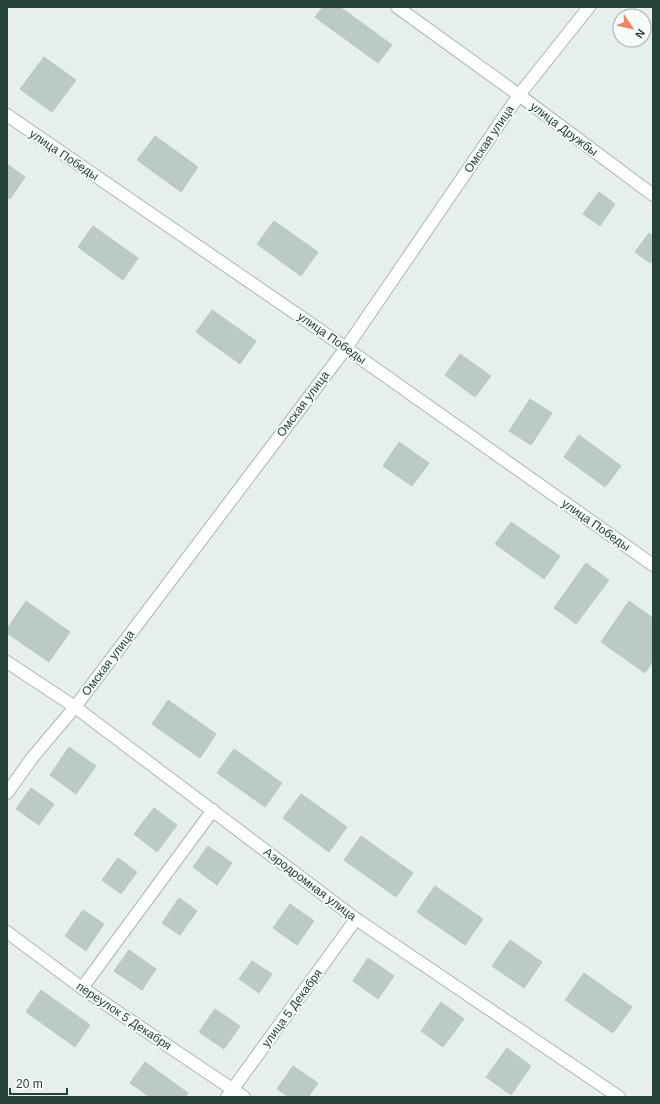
<svg xmlns="http://www.w3.org/2000/svg" width="660" height="1104" viewBox="0 0 660 1104" font-family="Helvetica,sans-serif">
<style>
.building{fill:#bbcac4;stroke:#b8c9c2}
.lines{fill:none;stroke-linecap:round;stroke-linejoin:round}
.minor-casing{stroke:#a8b8b2;stroke-width:14}
.minor{stroke:#fff;stroke-width:12}
.labels{text-anchor:middle;stroke-width:4;stroke-linejoin:round;paint-order:stroke}
.street-label{font-size:12px;fill:#24423a;stroke:#f7fbf9}
</style>
<rect width="100%" height="100%" fill="#e6efeb"/>
<g class="building">
<polygon points="323,7 340,7 392,45 378,63 315,17"/>
<polygon points="44,57 76,80 52,112 20,89"/>
<polygon points="155,136 198,167 181,192 137,160"/>
<polygon points="7,164 25,177 10,199 7,197"/>
<polygon points="599,192 615,204 600,226 583,214"/>
<polygon points="274,221 318,252 301,276 257,244"/>
<polygon points="93,226 138,258 123,280 78,247"/>
<polygon points="649,233 653,236 653,258 650,263 635,252"/>
<polygon points="212,310 256,341 240,364 196,332"/>
<polygon points="460,354 491,376 475,397 445,375"/>
<polygon points="530,399 552,413 531,445 509,431"/>
<polygon points="579,435 621,466 605,487 564,457"/>
<polygon points="399,442 429,463 412,486 383,466"/>
<polygon points="511,522 560,556 544,579 495,544"/>
<polygon points="586,563 609,580 576,624 554,608"/>
<polygon points="26,601 70,632 49,662 7,633 7,629"/>
<polygon points="629,601 653,618 653,661 645,673 601,642"/>
<polygon points="168,700 216,734 200,758 152,724"/>
<polygon points="69,747 96,766 76,794 50,775"/>
<polygon points="234,749 282,783 265,807 217,773"/>
<polygon points="31,788 54,804 39,825 16,809"/>
<polygon points="301,794 347,827 329,852 283,818"/>
<polygon points="154,808 177,825 157,852 134,834"/>
<polygon points="361,836 413,873 396,897 344,860"/>
<polygon points="208,846 232,863 217,885 193,867"/>
<polygon points="118,858 137,872 121,894 102,880"/>
<polygon points="435,886 483,919 465,945 417,912"/>
<polygon points="179,898 197,911 180,935 162,923"/>
<polygon points="290,904 314,921 297,945 273,928"/>
<polygon points="83,910 104,924 86,951 65,936"/>
<polygon points="510,940 542,962 524,988 492,966"/>
<polygon points="129,950 156,969 142,990 114,971"/>
<polygon points="368,958 394,976 378,999 353,981"/>
<polygon points="252,961 272,974 259,993 239,979"/>
<polygon points="584,973 632,1007 613,1033 565,1000"/>
<polygon points="41,990 90,1025 75,1047 26,1012"/>
<polygon points="441,1002 464,1019 443,1047 421,1031"/>
<polygon points="215,1009 240,1026 224,1049 199,1032"/>
<polygon points="507,1048 531,1066 511,1095 486,1077"/>
<polygon points="145,1062 188,1093 185,1097 150,1097 130,1083"/>
<polygon points="293,1066 318,1083 308,1097 289,1097 277,1089"/>
</g>
<g class="lines">
<g class="minor-casing">
<g id="minor">
<polyline points="397,7 519,95 653,195"/>
<polyline points="7,115 346,348 653,565"/>
<polyline points="7,662 75,707 356,919 619,1097"/>
<polyline points="7,793 32,758 75,707 346,348 519,95 589,7"/>
<polyline points="7,932 82,988 244,1097"/>
<polyline points="82,988 213,810"/>
<polyline points="227,1097 356,919"/>
</g>
</g>
<use href="#minor" class="minor"/>
</g>
<g class="labels">
<g class="street-label">
<text transform="translate(564 129) rotate(37)" y="4">улица Дружбы</text>
<text transform="translate(489 139) rotate(-56)" y="4">Омская улица</text>
<text transform="translate(64 155) rotate(34)" y="4">улица Победы</text>
<text transform="translate(332 338) rotate(35)" y="4">улица Победы</text>
<text transform="translate(303 404) rotate(-53)" y="4">Омская улица</text>
<text transform="translate(596 525) rotate(35)" y="4">улица Победы</text>
<text transform="translate(108 663) rotate(-53)" y="4">Омская улица</text>
<text transform="translate(310 884) rotate(37)" y="4">Аэродромная улица</text>
<text transform="translate(292 1008) rotate(-54)" y="4">улица 5 Декабря</text>
<text transform="translate(124 1016) rotate(34)" y="4">переулок 5 Декабря</text>
</g>
</g>
<rect width="660" height="1104" fill="none" stroke="#24423a" stroke-width="16"/>
<g transform="translate(632 28) rotate(125)"><circle r="19" fill="#f7fbf9" stroke="#a3b1ad"/>
<path d="M0-3L7 15L0 10L-7 15Z" fill="#f4845f"/>
<text y="-6" font-size="11" font-weight="bold" text-anchor="middle" fill="#24423a">N</text>
</g>
<path d="M10 1088v6h57v-6" fill="none" stroke="#24423a" stroke-width="2"/>
<text x="16" y="1088" font-size="12" fill="#24423a" stroke="#f7fbf9" stroke-width="3" paint-order="stroke">20 m</text>
</svg>
